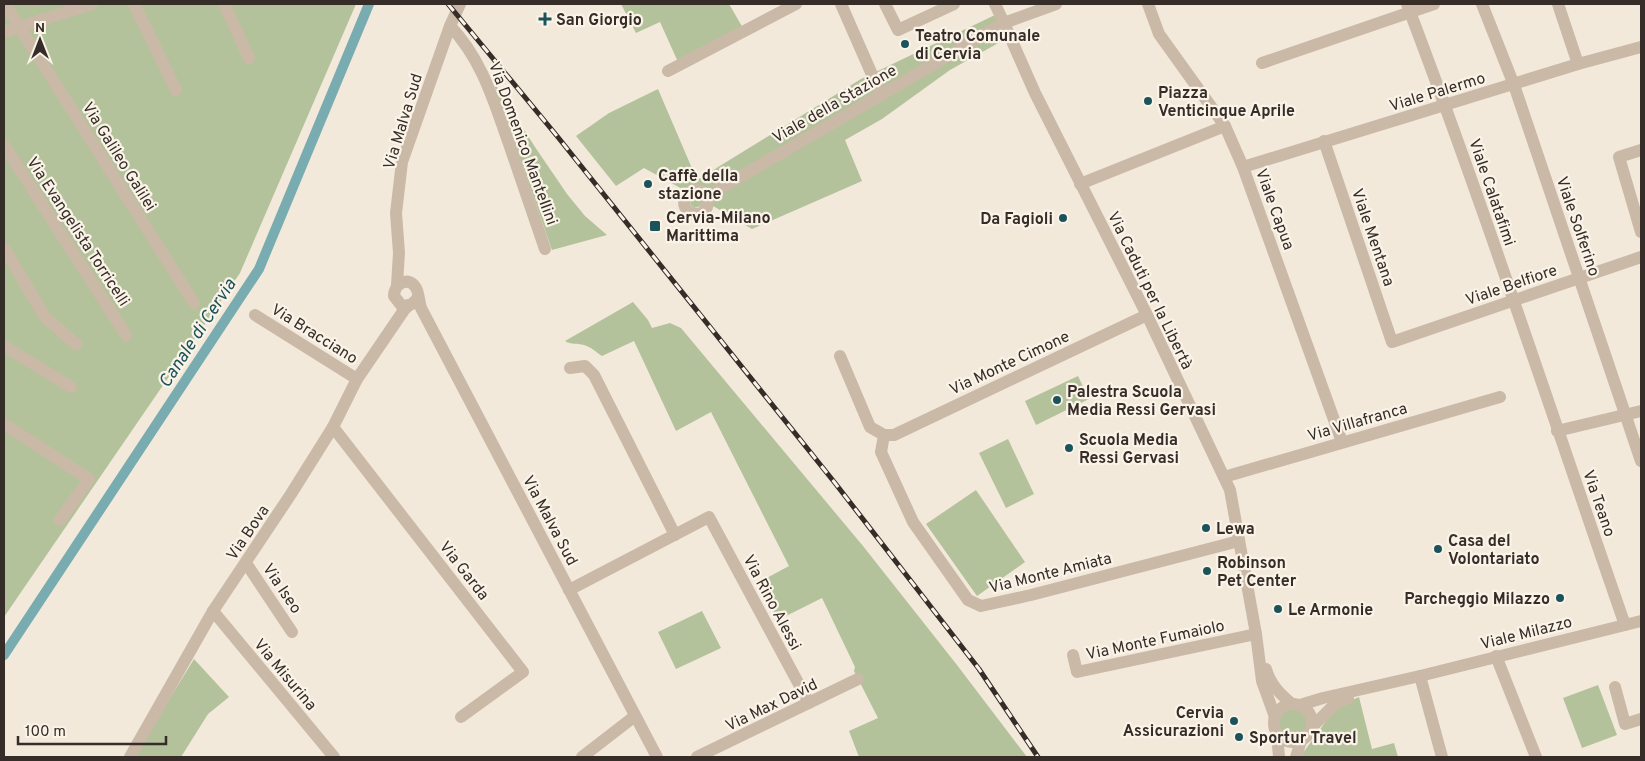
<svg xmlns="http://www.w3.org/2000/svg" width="1645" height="761" viewBox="0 0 1645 761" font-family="Overpass,sans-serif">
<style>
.green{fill:#b3c29b}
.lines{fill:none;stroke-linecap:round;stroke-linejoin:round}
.canal{stroke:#79acb0;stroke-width:10}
.minor{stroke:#cbb9a7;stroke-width:12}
.tertiary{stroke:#cbb9a7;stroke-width:12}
.rail-casing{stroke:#372d28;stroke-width:5}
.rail{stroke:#faf3e8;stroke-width:3;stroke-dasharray:9;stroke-linecap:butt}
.poi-dot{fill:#1c535a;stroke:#faf3e8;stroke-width:2}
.labels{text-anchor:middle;stroke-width:4.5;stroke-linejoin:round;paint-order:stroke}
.poi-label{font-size:16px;font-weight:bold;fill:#372d28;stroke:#faf3e8;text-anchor:start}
.street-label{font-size:16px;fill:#372d28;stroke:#faf3e8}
.water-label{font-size:18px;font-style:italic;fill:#1c535a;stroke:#faf3e8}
</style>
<rect width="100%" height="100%" fill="#f3e9db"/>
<g class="green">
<polygon points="4,4 356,4 240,273 4,617"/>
<polygon points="621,4 690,4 690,5 729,4 743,28 678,62 660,22 636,33"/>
<polygon points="995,15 1002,41 950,70 882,119 845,140 862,181 752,229 703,200 701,206 694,208 691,205 690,202 695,196 644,168 616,186 576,136 609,113 658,89 697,180 861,79"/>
<polygon points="492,79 535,147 567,194 585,216 607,235 552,250"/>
<path d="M633 302 648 320 652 328 670 323 681 328 863 546 957 665 1027 757H859L849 731 878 718 854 671 855 667 822 598 778 620 759 582 789 566 711 412 676 431 634 341 602 356C596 352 591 347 584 345 577 343 571 345 565 341Z"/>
<polygon points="1078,376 1089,399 1036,425 1025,401"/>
<polygon points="1008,439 1034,494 1006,508 979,453"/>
<polygon points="976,490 1025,562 977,596 926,524"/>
<polygon points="702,611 721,648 676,669 658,632"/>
<polygon points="194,659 229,697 208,714 181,757 134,757"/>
<polygon points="1598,685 1617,735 1582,748 1563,698"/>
<polygon points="1359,697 1372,749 1394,743 1398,757 1300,757 1329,717 1343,704"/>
<circle cx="1293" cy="723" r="14"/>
</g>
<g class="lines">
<polyline class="canal" points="4,655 259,269 369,4"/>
<g class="minor">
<polyline points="5,4 194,303"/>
<polyline points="134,4 176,90"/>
<polyline points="224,4 249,58"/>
<polyline points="885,4 898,30 954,4"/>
<polyline points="995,4 1004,23"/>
<path d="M1407 4C1485 209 1553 418 1625 625"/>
<polyline points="1482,4 1514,85 1641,461"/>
<polyline points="1558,4 1578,64"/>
<path d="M450 26C482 59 494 102 509 144 521 179 533 214 545 249"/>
<polyline points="1262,63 1434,4"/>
<polyline points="668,71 796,4"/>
<polyline points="1225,126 1243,167 1342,442"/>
<polyline points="1324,141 1392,342 1641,257"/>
<polyline points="4,145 126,335"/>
<polyline points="1641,150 1619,157 1641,232"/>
<polyline points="1243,167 1578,64 1641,47"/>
<circle cx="696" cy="202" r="12"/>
<polyline points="707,196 881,95"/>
<polyline points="4,248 45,317 76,344"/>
<polyline points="255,315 357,379"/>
<polyline points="4,346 71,387"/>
<polyline points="840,356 870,427 884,435 881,452 913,522 968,600 981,606 1031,595 1239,541"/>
<polyline points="570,368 585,366 594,375 675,535"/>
<polyline points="4,424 89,479 60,520"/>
<polyline points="333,427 523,672 461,717"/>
<polyline points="1557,431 1641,411"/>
<polyline points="884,435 894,435 1147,315"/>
<polyline points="1224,477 1500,397"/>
<polyline points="246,563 292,632"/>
<polyline points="569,590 709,517 809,703"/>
<polyline points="213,611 334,757"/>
<polyline points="1073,655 1077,672 1256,634"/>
<polyline points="1420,676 1442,757"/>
<polyline points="1615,687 1625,724 1641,719"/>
<polyline points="130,757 213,611 291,494 333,427 357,379 404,310 409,305"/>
<polyline points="582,757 635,716"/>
<polyline points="697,757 858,679"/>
</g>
<g class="tertiary">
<polyline points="841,4 881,95 1004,23 1056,4"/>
<polyline points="1004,23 1035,93 1147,315 1230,490 1256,634 1262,681 1275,717"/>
<polyline points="4,32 92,4"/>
<polyline points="1080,184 1225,126 1159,34 1148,4"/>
<polyline points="397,285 399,253 396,213 402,162 450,26 460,4"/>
<path d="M418 297C414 304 409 307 401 305L394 296C394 284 409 275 416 288 419 293 419 302 421 308L657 757"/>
<polyline points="1496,656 1536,757"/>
<path d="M1266 669C1270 684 1280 694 1292 704"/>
<circle cx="1293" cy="723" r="19"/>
<polyline points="1300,705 1323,698 1420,676 1641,621"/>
<polyline points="1312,727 1336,703 1348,698"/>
<polyline points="1277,734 1279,757"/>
<polyline points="1296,757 1301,741"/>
</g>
<g class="rail-casing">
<polyline id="rail" points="448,4 557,136 835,483 979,669 1038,757"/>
</g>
<use href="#rail" class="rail"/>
</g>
<g class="poi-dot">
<path d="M542.5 11.5h5v5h5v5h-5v5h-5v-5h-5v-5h5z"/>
<circle cx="905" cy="44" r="5"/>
<circle cx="1148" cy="101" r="5"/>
<circle cx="648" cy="184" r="5"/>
<circle cx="1063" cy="218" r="5"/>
<rect x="649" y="220" width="12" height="12" rx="2.5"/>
<circle cx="1057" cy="400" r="5"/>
<circle cx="1069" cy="448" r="5"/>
<circle cx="1206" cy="528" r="5"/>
<circle cx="1438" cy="549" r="5"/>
<circle cx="1207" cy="571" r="5"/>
<circle cx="1560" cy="598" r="5"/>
<circle cx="1278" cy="609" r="5"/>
<circle cx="1234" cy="721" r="5"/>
<circle cx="1239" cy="737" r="5"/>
</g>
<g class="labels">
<g class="poi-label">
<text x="556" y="25">San Giorgio</text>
<text x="915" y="41">Teatro Comunale<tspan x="915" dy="18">di Cervia</tspan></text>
<text x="1158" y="98">Piazza<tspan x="1158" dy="18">Venticinque Aprile</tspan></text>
<text x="658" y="181">Caffè della<tspan x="658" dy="18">stazione</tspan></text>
<text x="666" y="223">Cervia-Milano<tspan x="666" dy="18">Marittima</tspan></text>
<text x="1053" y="224" text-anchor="end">Da Fagioli</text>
<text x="1067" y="397">Palestra Scuola<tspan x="1067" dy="18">Media Ressi Gervasi</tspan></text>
<text x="1079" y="445">Scuola Media<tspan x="1079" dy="18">Ressi Gervasi</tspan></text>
<text x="1216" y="534">Lewa</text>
<text x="1448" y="546">Casa del<tspan x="1448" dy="18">Volontariato</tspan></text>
<text x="1217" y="568">Robinson<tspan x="1217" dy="18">Pet Center</tspan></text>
<text x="1550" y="604" text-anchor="end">Parcheggio Milazzo</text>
<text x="1288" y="615">Le Armonie</text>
<text x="1224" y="718" text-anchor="end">Cervia<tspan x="1224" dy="18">Assicurazioni</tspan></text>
<text x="1249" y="743">Sportur Travel</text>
</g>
<g class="street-label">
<text transform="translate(1437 91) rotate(-17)" y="6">Viale Palermo</text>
<text transform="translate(834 103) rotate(-30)" y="6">Viale della Stazione</text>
<text transform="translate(402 121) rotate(-73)" y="6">Via Malva Sud</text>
<text transform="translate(524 143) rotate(70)" y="6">Via Domenico Mantellini</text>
<text transform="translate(120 156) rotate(58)" y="6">Via Galileo Galilei</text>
<text transform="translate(1493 192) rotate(71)" y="6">Viale Calatafimi</text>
<text transform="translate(1276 209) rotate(70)" y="6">Viale Capua</text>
<text transform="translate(1579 226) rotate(71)" y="6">Viale Solferino</text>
<text transform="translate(79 231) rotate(57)" y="6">Via Evangelista Torricelli</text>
<text transform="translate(1374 237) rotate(71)" y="6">Viale Mentana</text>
<text transform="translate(1511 284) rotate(-19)" y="6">Viale Belfiore</text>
<text transform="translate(1151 290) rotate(64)" y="6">Via Caduti per la Libertà</text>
<text transform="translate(315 333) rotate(32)" y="6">Via Bracciano</text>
<text transform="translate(1009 362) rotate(-25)" y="6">Via Monte Cimone</text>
<text transform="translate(1357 421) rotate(-16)" y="6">Via Villafranca</text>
<text transform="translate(1600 503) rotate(71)" y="6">Via Teano</text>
<text transform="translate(551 520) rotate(62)" y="6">Via Malva Sud</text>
<text transform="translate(247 532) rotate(-56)" y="6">Via Bova</text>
<text transform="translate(465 570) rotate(52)" y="6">Via Garda</text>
<text transform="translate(1050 572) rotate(-14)" y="6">Via Monte Amiata</text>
<text transform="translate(283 588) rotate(56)" y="6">Via Iseo</text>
<text transform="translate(773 602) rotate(62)" y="6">Via Rino Alessi</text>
<text transform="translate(1526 632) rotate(-14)" y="6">Viale Milazzo</text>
<text transform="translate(1155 639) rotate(-12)" y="6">Via Monte Fumaiolo</text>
<text transform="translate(286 674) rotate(50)" y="6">Via Misurina</text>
<text transform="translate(771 704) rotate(-26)" y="6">Via Max David</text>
</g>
<g class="water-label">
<text transform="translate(197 333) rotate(-57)" y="6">Canale di Cervia</text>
</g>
</g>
<rect width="1645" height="761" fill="none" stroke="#372d28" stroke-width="10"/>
<g transform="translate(40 40)" stroke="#faf3e8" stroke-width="4" paint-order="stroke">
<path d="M0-4L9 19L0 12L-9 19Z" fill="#372d28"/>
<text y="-8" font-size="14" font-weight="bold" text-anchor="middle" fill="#372d28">N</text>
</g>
<path d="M18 736v8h148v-8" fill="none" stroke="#372d28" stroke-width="2.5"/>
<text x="25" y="736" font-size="15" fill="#372d28" stroke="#faf3e8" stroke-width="4" paint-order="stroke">100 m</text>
</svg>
